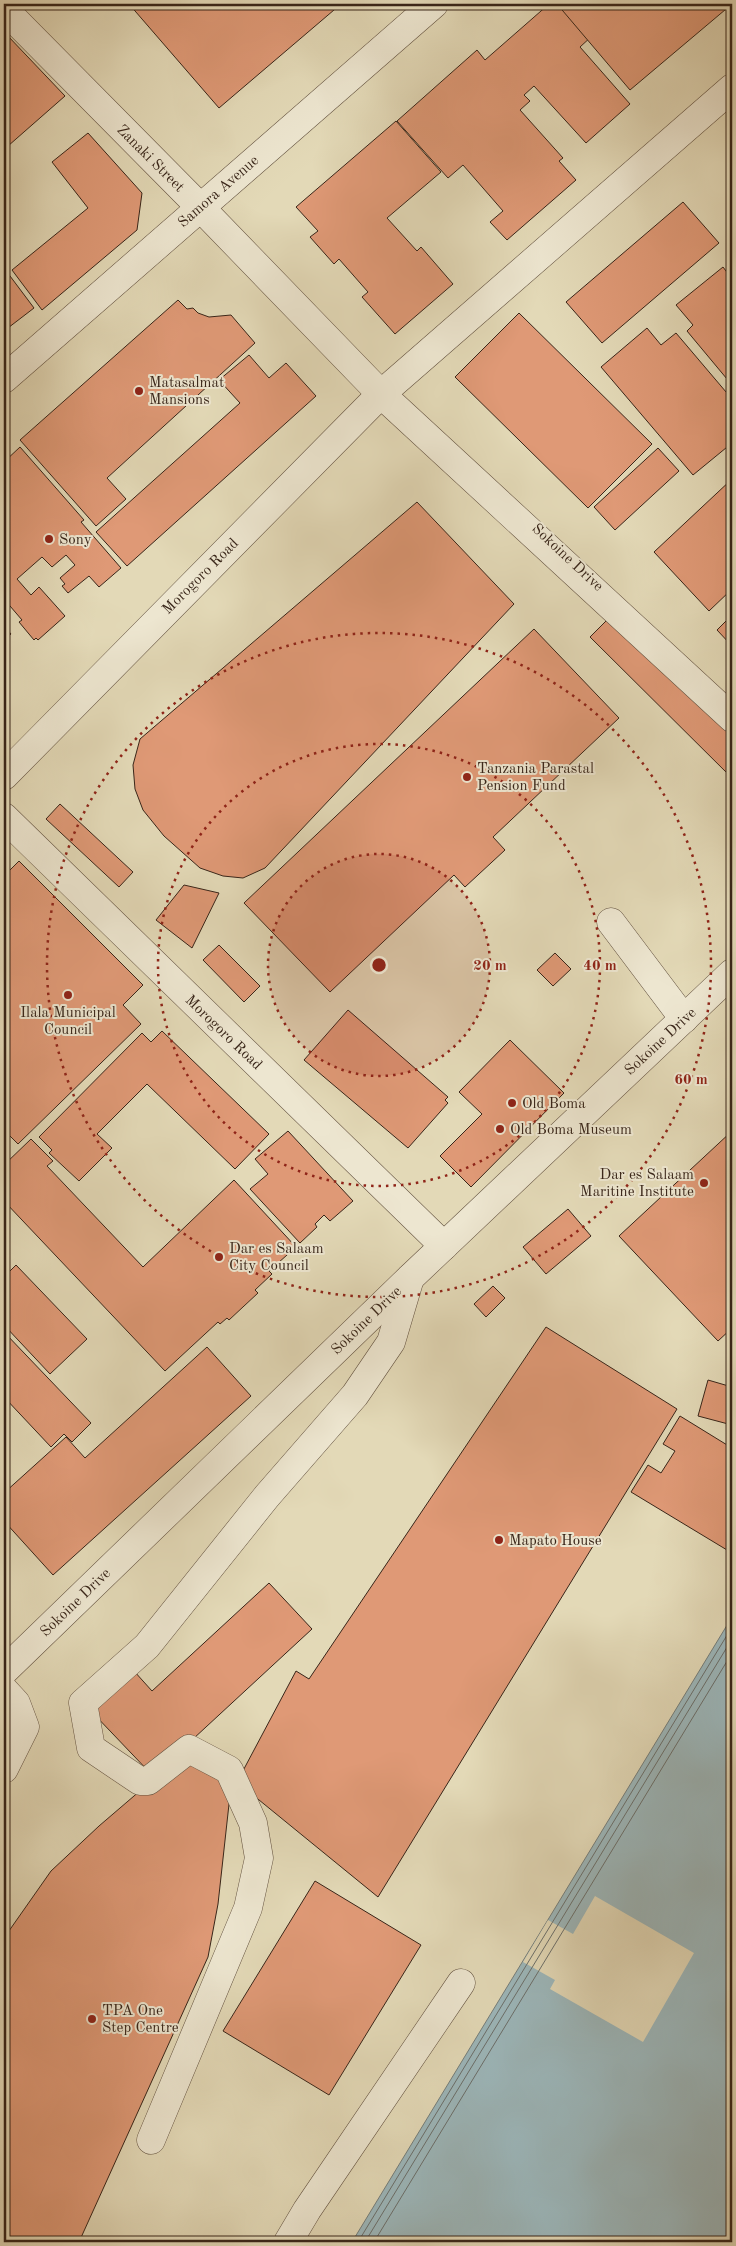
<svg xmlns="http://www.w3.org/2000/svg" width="736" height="2246" viewBox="0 0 736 2246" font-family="'Old Standard TT',serif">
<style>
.water{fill:#9cb7bb;stroke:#747d7a}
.pier{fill:#e3d9b7}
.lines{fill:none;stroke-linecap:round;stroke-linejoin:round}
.shore{stroke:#6a6e6a;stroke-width:1}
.building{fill:#df9976;stroke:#382519}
.minor-casing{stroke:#635240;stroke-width:29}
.minor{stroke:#ede6d0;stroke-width:28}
.ring{fill:none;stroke:#8f2418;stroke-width:2.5;stroke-dasharray:2.5 5}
.poi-dot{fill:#8f2418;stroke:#ede6d0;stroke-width:2}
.labels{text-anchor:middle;stroke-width:4;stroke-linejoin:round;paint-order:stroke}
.street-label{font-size:15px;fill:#382519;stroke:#ede6d0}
.poi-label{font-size:15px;fill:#382519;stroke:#ede6d0;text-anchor:start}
.centre{fill:#8f2418;stroke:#ede6d0;stroke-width:2.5}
.ring-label{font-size:15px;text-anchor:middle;font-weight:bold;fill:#8f2418;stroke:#ede6d0;stroke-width:4;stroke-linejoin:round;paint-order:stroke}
</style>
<rect width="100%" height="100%" fill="#e3d9b7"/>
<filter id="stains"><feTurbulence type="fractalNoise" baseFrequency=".004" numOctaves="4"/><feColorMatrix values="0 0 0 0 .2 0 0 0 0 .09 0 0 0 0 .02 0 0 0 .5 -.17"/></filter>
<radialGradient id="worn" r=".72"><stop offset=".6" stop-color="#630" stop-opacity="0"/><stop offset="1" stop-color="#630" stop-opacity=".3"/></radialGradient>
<polygon class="water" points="732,1617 732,2242 352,2242"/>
<polygon class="pier" points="595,1896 694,1953 643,2042 550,1989 555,1980 523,1962 548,1920 573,1934"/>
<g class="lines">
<g class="shore">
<polyline points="358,2242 732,1627"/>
<polyline points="365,2242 732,1639"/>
<polyline points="374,2242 732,1653"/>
</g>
</g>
<g class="building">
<polygon points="129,4 341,4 219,108"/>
<polygon points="549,4 564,4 592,36 580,47 630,104 586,143 534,86 524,95 530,101 520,110 563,158 559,161 576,180 507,240 490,222 503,211 463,165 448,178 397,121 477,50 485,60"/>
<polygon points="557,4 732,4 630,90"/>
<polygon points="7,35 65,96 8,146 4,138 4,37"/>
<polygon points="396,121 441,172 387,218 417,251 421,247 453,284 395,334 362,297 368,292 339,259 334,264 310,237 318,231 296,207"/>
<polygon points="88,133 142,193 137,230 42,310 12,270 88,208 52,162"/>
<polygon points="683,202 719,243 602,343 566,302"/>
<polygon points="723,267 732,279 732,385 687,331 693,325 676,305"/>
<polygon points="4,268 34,308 4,331"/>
<polygon points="178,300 187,309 193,308 198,313 209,317 231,315 255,343 107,478 126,499 96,526 20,440"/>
<polygon points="519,313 652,444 588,508 455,377"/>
<polygon points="647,328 661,345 676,333 732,399 732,443 693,475 601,367"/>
<polygon points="249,355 269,378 286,363 316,396 127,566 96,532 240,403 219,380"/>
<polygon points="20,447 84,520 81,522 121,568 99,587 89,576 68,593 62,586 65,584 60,578 75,565 66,555 52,567 42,557 17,579 31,595 39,587 65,616 38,640 36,638 34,640 19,622 22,620 4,599 4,462"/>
<polygon points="658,448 679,471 615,530 594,507"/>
<polygon points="732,479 732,589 709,611 654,552"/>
<polygon points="417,502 514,604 265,868 243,878 223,876 200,868 164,836 143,810 135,789 133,765 140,739"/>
<polygon points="614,613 732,729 732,778 590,637"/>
<polygon points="732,615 732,646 717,630"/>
<polygon points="4,626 11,634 4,639"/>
<polygon points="534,629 619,718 493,837 505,850 465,887 454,875 330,992 244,903"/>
<polygon points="60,804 133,872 119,887 46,819"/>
<polygon points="19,861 143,985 123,1005 141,1024 18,1144 4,1130 4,876"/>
<polygon points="184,885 219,893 192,948 156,920"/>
<polygon points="219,945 260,986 244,1002 203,960"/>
<polygon points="555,953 571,969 553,986 537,970"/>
<polygon points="348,1010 448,1097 445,1100 448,1103 408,1148 304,1060"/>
<polygon points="162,1031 269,1134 235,1169 147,1084 97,1134 112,1148 79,1181 49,1153 52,1150 39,1137 142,1033 151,1042"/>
<polygon points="510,1040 564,1093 471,1187 440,1156 482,1114 459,1092"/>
<polygon points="288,1131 353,1201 330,1221 324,1215 315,1224 317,1227 300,1243 250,1189 268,1174 255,1159"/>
<polygon points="732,1131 732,1328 718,1341 619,1236"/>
<polygon points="31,1139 53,1161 47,1166 143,1267 234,1180 296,1247 269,1271 272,1274 255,1290 258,1293 229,1320 227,1318 220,1324 218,1322 165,1371 4,1201 4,1165"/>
<polygon points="568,1209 591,1236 546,1274 523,1247"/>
<polygon points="16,1265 87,1339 50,1374 4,1325 4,1277"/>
<polygon points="493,1286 505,1298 486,1317 474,1304"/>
<polygon points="546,1327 677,1409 378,1897 237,1782 296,1671 309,1679"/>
<polygon points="4,1332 91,1423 72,1442 64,1434 51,1447 4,1397"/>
<polygon points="207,1347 251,1396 53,1575 4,1521 4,1493 66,1437 85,1458"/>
<polygon points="708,1380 732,1387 732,1425 698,1416"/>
<polygon points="680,1416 732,1448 732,1553 631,1492 648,1465 661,1473 675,1451 663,1444"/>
<polygon points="269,1583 312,1629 153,1776 91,1711 134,1671 152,1691"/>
<polygon points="176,1760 207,1763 230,1795 218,1904 208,1957 79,2242 4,2242 4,1938 51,1871 99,1826"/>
<polygon points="315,1881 421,1945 329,2095 223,2031"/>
</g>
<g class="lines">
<g class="minor-casing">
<g id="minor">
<polyline points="4,9 200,207 381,394 732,718"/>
<polyline points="4,379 434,4"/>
<polyline points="4,776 381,394 732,88"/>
<polyline points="4,817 444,1246"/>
<polyline points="611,922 684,1019"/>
<polyline points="4,1671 410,1278 732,973"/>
<polyline points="4,1690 16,1703 25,1727 4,1769"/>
<polyline points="151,2140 248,1908 259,1858 253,1823 229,1770 189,1749 148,1781 140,1781 91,1748 83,1703 147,1646 267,1496 355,1395 391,1342 410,1278"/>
<polyline points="288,2242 307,2210 461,1983"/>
</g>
</g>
<use href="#minor" class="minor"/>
</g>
<circle cx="379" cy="965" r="111" fill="#8f2418" fill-opacity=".12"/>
<g class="ring">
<circle cx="379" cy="965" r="111"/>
<circle cx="379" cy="965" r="221"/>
<circle cx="379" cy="965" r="332"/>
</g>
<g class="poi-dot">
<circle cx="139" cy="391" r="5"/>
<circle cx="49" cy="539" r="5"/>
<circle cx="467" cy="777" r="5"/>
<circle cx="68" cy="995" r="5"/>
<circle cx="512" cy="1103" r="5"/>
<circle cx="500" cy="1129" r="5"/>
<circle cx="704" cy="1183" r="5"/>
<circle cx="219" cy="1257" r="5"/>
<circle cx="499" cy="1540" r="5"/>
<circle cx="92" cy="2019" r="5"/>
</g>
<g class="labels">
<g class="street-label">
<text transform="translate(151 158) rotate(45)" y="5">Zanaki Street</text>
<text transform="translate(218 191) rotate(-41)" y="5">Samora Avenue</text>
<text transform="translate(568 557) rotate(43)" y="5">Sokoine Drive</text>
<text transform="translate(200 576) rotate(-45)" y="5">Morogoro Road</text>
<text transform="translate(224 1032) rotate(44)" y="5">Morogoro Road</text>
<text transform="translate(660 1041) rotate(-43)" y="5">Sokoine Drive</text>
<text transform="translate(366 1320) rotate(-44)" y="5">Sokoine Drive</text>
<text transform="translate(75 1602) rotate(-44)" y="5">Sokoine Drive</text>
</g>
<g class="poi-label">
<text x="149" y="387">Matasalmat<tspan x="149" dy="17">Mansions</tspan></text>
<text x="59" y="544">Sony</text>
<text x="477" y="773">Tanzania Parastal<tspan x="477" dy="17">Pension Fund</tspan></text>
<text x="68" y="1017" text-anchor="middle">Ilala Municipal<tspan x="68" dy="17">Council</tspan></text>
<text x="522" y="1108">Old Boma</text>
<text x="510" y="1134">Old Boma Museum</text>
<text x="694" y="1179" text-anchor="end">Dar es Salaam<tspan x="694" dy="17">Maritine Institute</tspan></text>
<text x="229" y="1253">Dar es Salaam<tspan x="229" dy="17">City Council</tspan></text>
<text x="509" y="1545">Mapato House</text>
<text x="102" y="2015">TPA One<tspan x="102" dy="17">Step Centre</tspan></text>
</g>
</g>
<circle cx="379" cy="965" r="8" class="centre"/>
<g class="ring-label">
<text x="490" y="970">20 m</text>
<text x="600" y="970">40 m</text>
<text x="691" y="1084">60 m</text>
</g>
<rect width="736" height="2246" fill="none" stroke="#e3d9b7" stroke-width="20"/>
<rect x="5" y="5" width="726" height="2236" fill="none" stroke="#382519" stroke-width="2.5"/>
<rect x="10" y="10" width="716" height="2226" fill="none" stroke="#382519"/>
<rect width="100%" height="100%" filter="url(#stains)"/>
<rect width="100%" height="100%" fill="url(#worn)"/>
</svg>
